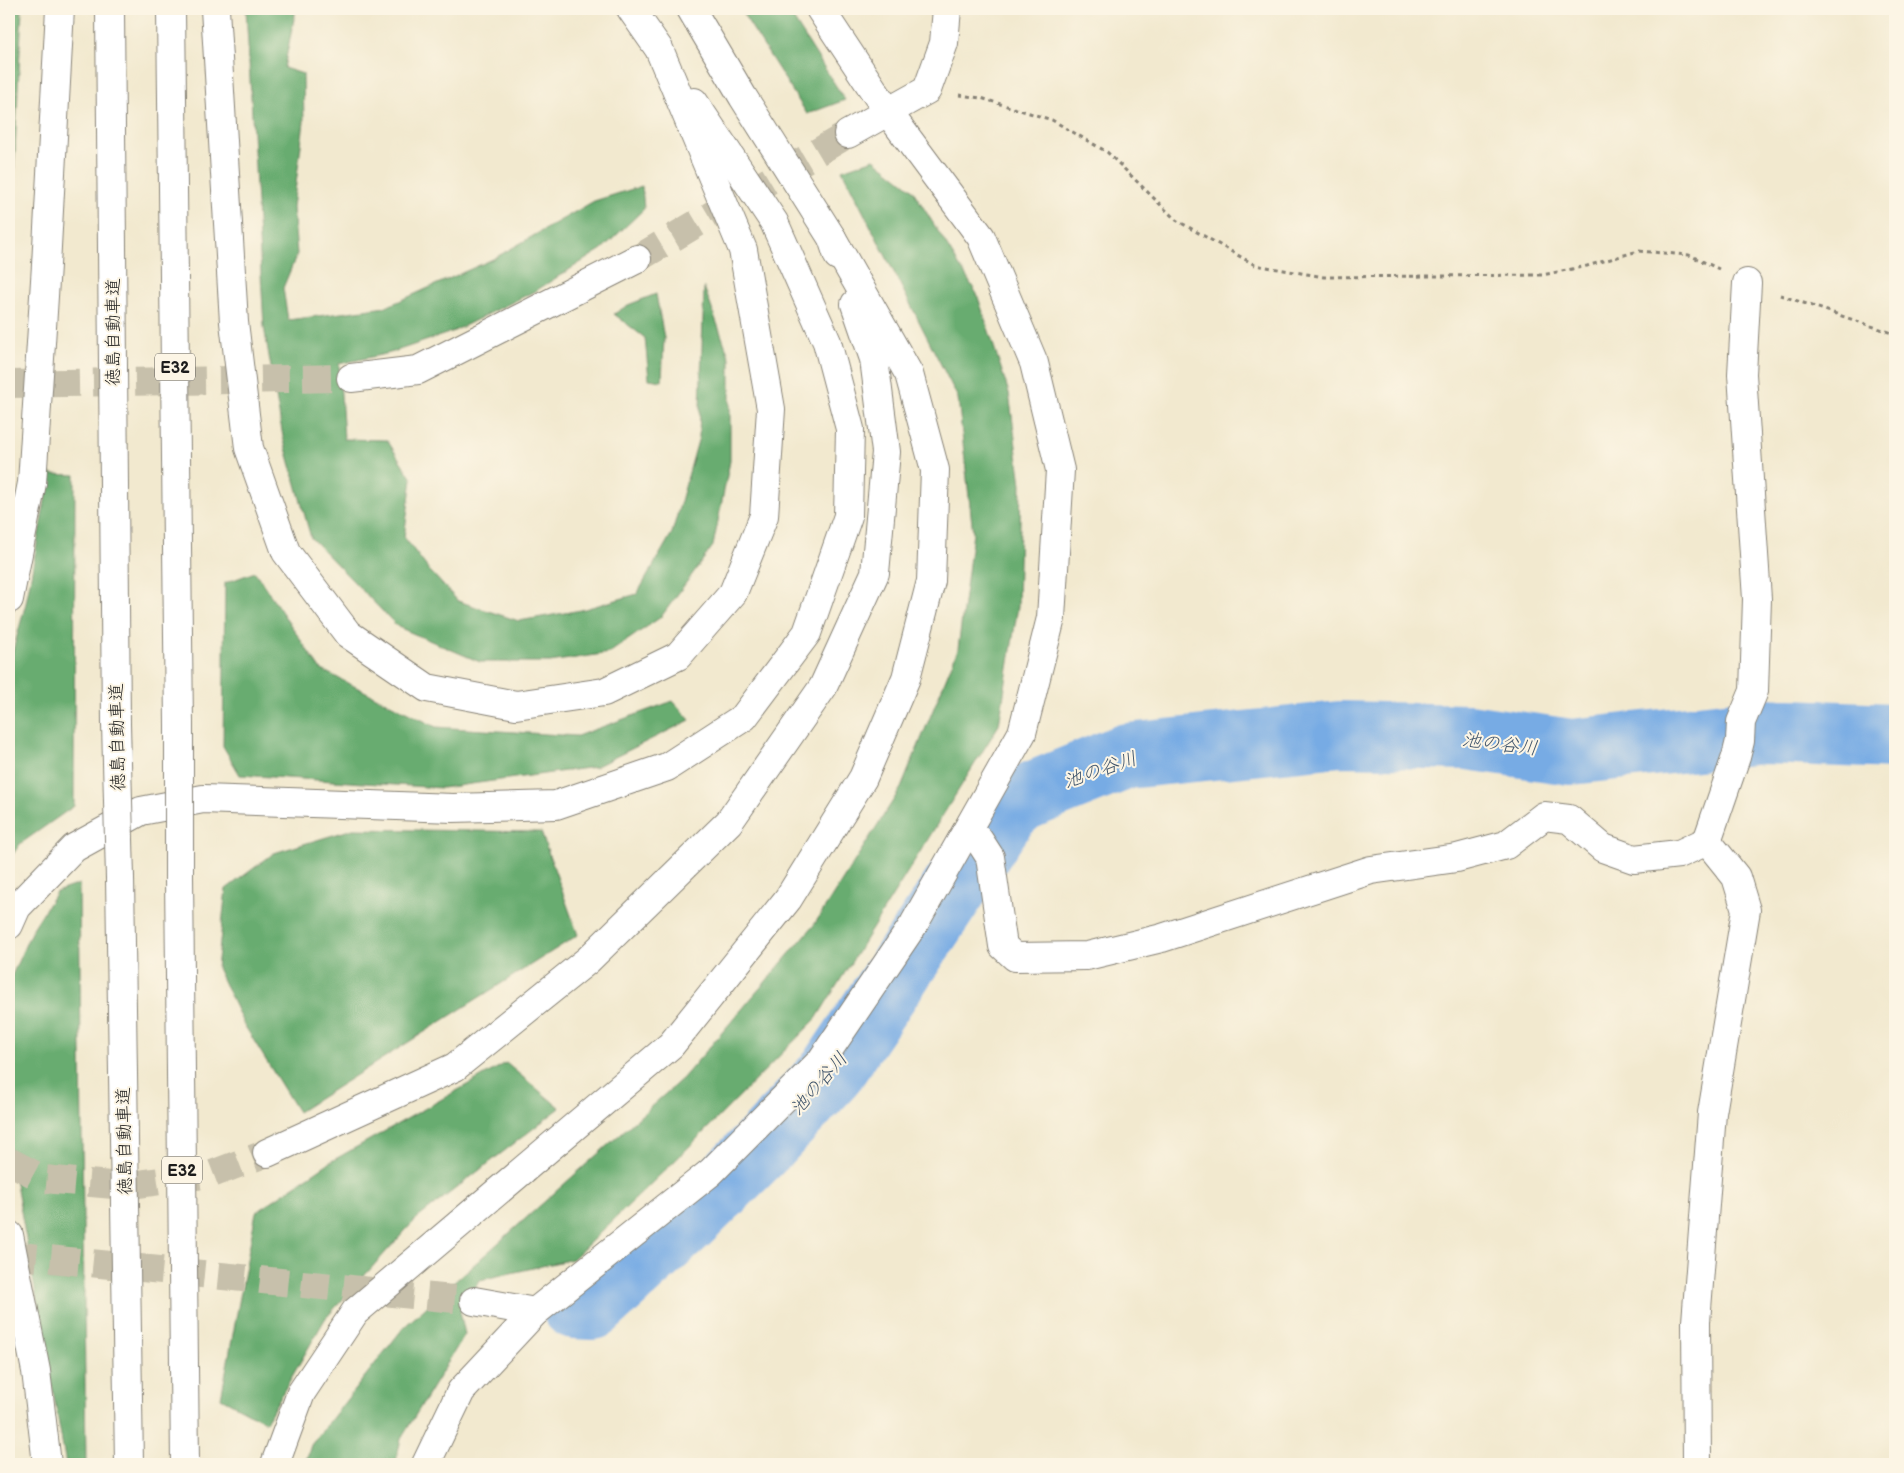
<svg xmlns="http://www.w3.org/2000/svg" width="1904" height="1473" viewBox="0 0 1904 1473" font-family="'Balsamiq Sans','Klee One',sans-serif">
<style>
.forest{fill:#68ac70;stroke:#426446}
.lines{fill:none;stroke-linecap:round;stroke-linejoin:round}
.river{stroke:#77abe4;stroke-width:66}
.minor-tunnel{stroke:#c7c0ab;stroke-width:28;stroke-dasharray:28 14;stroke-linecap:butt}
.highway-tunnel{stroke:#c7c0ab;stroke-width:28;stroke-dasharray:28 14;stroke-linecap:butt}
.minor-casing{stroke:#878276;stroke-width:30}
.highway-casing{stroke:#878276;stroke-width:30}
.path{stroke:#878276;stroke-width:3;stroke-dasharray:4 4;stroke-linecap:butt}
.minor{stroke:#fff;stroke-width:28}
.highway{stroke:#fff;stroke-width:28}
.highway-bridge-casing{stroke:#878276;stroke-width:30;stroke-linecap:butt}
.highway-bridge{stroke:#fff;stroke-width:28}
.labels{text-anchor:middle;stroke-width:4;stroke-linejoin:round;paint-order:stroke}
.shield{fill:#fcf5e5;stroke:#5f5d58;stroke-width:1}
.shield-label{font-size:16px;font-weight:bold;fill:#1c1c1c}
.street-label{font-size:18px;fill:#1c1c1c;stroke:#fcf5e5}
.water-label{font-size:19px;font-style:italic;fill:#40556c;stroke:#fcf5e5}
</style>
<rect width="100%" height="100%" fill="#fcf5e5"/>
<filter id="ink" filterUnits="userSpaceOnUse"><feTurbulence type="fractalNoise" baseFrequency=".02" numOctaves="2"/><feDisplacementMap in="SourceGraphic" scale="10" xChannelSelector="R" yChannelSelector="G"/><feConvolveMatrix kernelMatrix="1 2 1 2 8 2 1 2 1" color-interpolation-filters="sRGB"/></filter>
<filter id="wash" filterUnits="userSpaceOnUse"><feTurbulence type="fractalNoise" baseFrequency=".0096" numOctaves="4" result="noise"/><feDisplacementMap in="SourceGraphic" scale="20" xChannelSelector="R" yChannelSelector="G"/><feGaussianBlur stdDeviation="1.12" result="paint"/><feColorMatrix in="noise" values="0 0 0 0 0 0 0 0 0 0 0 0 0 0 0 0 0 1.4 0 .05"/><feComposite in="paint" operator="in"/></filter>
<g filter="url(#wash)">
<rect width="100%" height="100%" fill="#f2e9cf"/>
<g class="forest">
<polygon points="9,9 22,9 9,273"/>
<polygon points="246,9 296,9 284,68 303,74 304,122 293,207 297,254 283,288 288,320 386,307 493,259 594,201 642,186 644,209 602,249 537,290 452,332 390,353 339,364 344,439 387,440 412,479 404,537 429,570 458,601 519,621 581,610 637,594 672,533 699,437 704,287 730,359 730,461 713,546 661,617 609,653 550,662 480,662 398,627 311,538 283,437 264,327"/>
<polygon points="740,9 787,9 845,100 807,114"/>
<polygon points="874,159 912,189 977,294 1009,393 1021,484 1018,606 999,725 816,1019 686,1150 573,1259 480,1280 460,1312 465,1334 401,1439 395,1464 305,1464 311,1445 404,1327 683,1078 814,925 901,788 958,649 973,533 958,398 842,170"/>
<polygon points="656,294 664,338 662,381 649,379 645,338 614,314 628,305"/>
<polygon points="50,474 75,475 74,806 20,844 9,860 9,665 26,603"/>
<polygon points="255,572 320,669 436,727 577,736 673,701 690,720 595,767 442,788 240,775 223,746 225,583"/>
<polygon points="353,829 541,832 578,935 298,1112 243,1023 217,968 226,889 274,853"/>
<polygon points="79,884 86,1464 66,1464 9,1144 9,982 32,930 56,892"/>
<polygon points="506,1063 560,1108 415,1220 325,1319 266,1422 221,1398 256,1212 330,1162"/>
</g>
<g class="lines">
<polyline class="river" points="574,1306 593,1307 686,1222 766,1143 831,1073 1005,813 1021,799 1127,756 1340,734 1468,737 1571,752 1762,731 1895,736"/>
</g>
</g>
<g filter="url(#ink)">
<g class="lines">
<g class="minor-tunnel">
<polyline points="637,259 848,134"/>
<polyline points="9,384 351,378"/>
<polyline points="9,1255 474,1301"/>
</g>
<polyline class="highway-tunnel" points="9,1161 43,1179 124,1186 212,1174 267,1153"/>
<g class="minor-casing">
<g id="minor">
<polyline points="848,134 927,90 944,43 947,9"/>
<polyline points="351,378 418,370 637,259"/>
<polyline points="967,831 979,840 990,857 1003,946 1015,957 1087,956 1162,938 1371,870 1457,858 1506,845 1544,816 1569,819 1603,848 1634,859 1679,854 1707,841 1736,757 1740,741 1741,722 1754,691 1757,599 1742,374 1747,283"/>
<polyline points="474,1301 535,1312"/>
<polyline points="426,1464 461,1391 535,1312 711,1172 821,1061 914,924 1022,733 1051,618 1060,470 1034,363 981,237 888,112 820,9"/>
<polyline points="1697,1464 1696,1322 1712,1113 1746,910 1736,877 1707,841"/>
</g>
</g>
<g class="highway-casing">
<g id="highway">
<polyline points="110,9 116,724"/>
<polyline points="171,9 179,725"/>
<polyline points="215,9 234,322 249,448 286,552 348,634 427,688 516,705 604,692 678,656 733,593 764,516 771,409 743,250 659,49 631,9"/>
<polyline points="691,9 743,97 832,238 838,256"/>
<polyline points="9,599 32,483 46,265 60,9"/>
<polyline points="179,876 185,1464"/>
<polyline points="120,878 129,1464"/>
<polyline points="9,925 17,907 74,848 141,811 203,799 453,808 556,805 667,767 744,717 807,633 848,516 850,429 827,342 774,222 694,102"/>
<polyline points="267,1153 455,1067 588,960 729,822 823,687 875,573 886,452 874,359 855,304"/>
<polyline points="9,1235 36,1371 47,1464"/>
<polyline points="275,1464 301,1393 355,1312 671,1045 788,899 863,778 906,678 931,581 935,470 909,374 832,238"/>
</g>
</g>
<g class="path">
<polyline points="959,95 981,98 1052,120 1107,152 1176,220 1255,265 1324,277 1542,275 1587,266 1638,251 1689,255 1719,269"/>
<polyline points="1780,295 1895,334"/>
</g>
<use href="#minor" class="minor"/>
<use href="#highway" class="highway"/>
<g class="highway-bridge-casing">
<g id="highway-bridge">
<polyline points="116,724 120,878"/>
<polyline points="179,876 179,725"/>
</g>
</g>
<use href="#highway-bridge" class="highway-bridge"/>
</g>
</g>
<g class="labels">
<g class="shield">
<rect x="155" y="353.5" width="40" height="27" rx="4"/>
<rect x="162" y="1156.5" width="40" height="27" rx="4"/>
</g>
<g class="shield-label">
<text x="175" y="373">E32</text>
<text x="182" y="1176">E32</text>
</g>
<g class="street-label">
<text transform="translate(113 332) rotate(-90)" y="6">徳島自動車道</text>
<text transform="translate(117 737) rotate(-91)" y="6">徳島自動車道</text>
<text transform="translate(124 1141) rotate(-91)" y="6">徳島自動車道</text>
</g>
<g class="water-label">
<text transform="translate(1500 743) rotate(7)" y="7">池の谷川</text>
<text transform="translate(1100 769) rotate(-19)" y="7">池の谷川</text>
<text transform="translate(818 1083) rotate(-49)" y="7">池の谷川</text>
</g>
</g>
<rect width="1904" height="1473" fill="none" stroke="#fcf5e5" stroke-width="30"/>
</svg>
